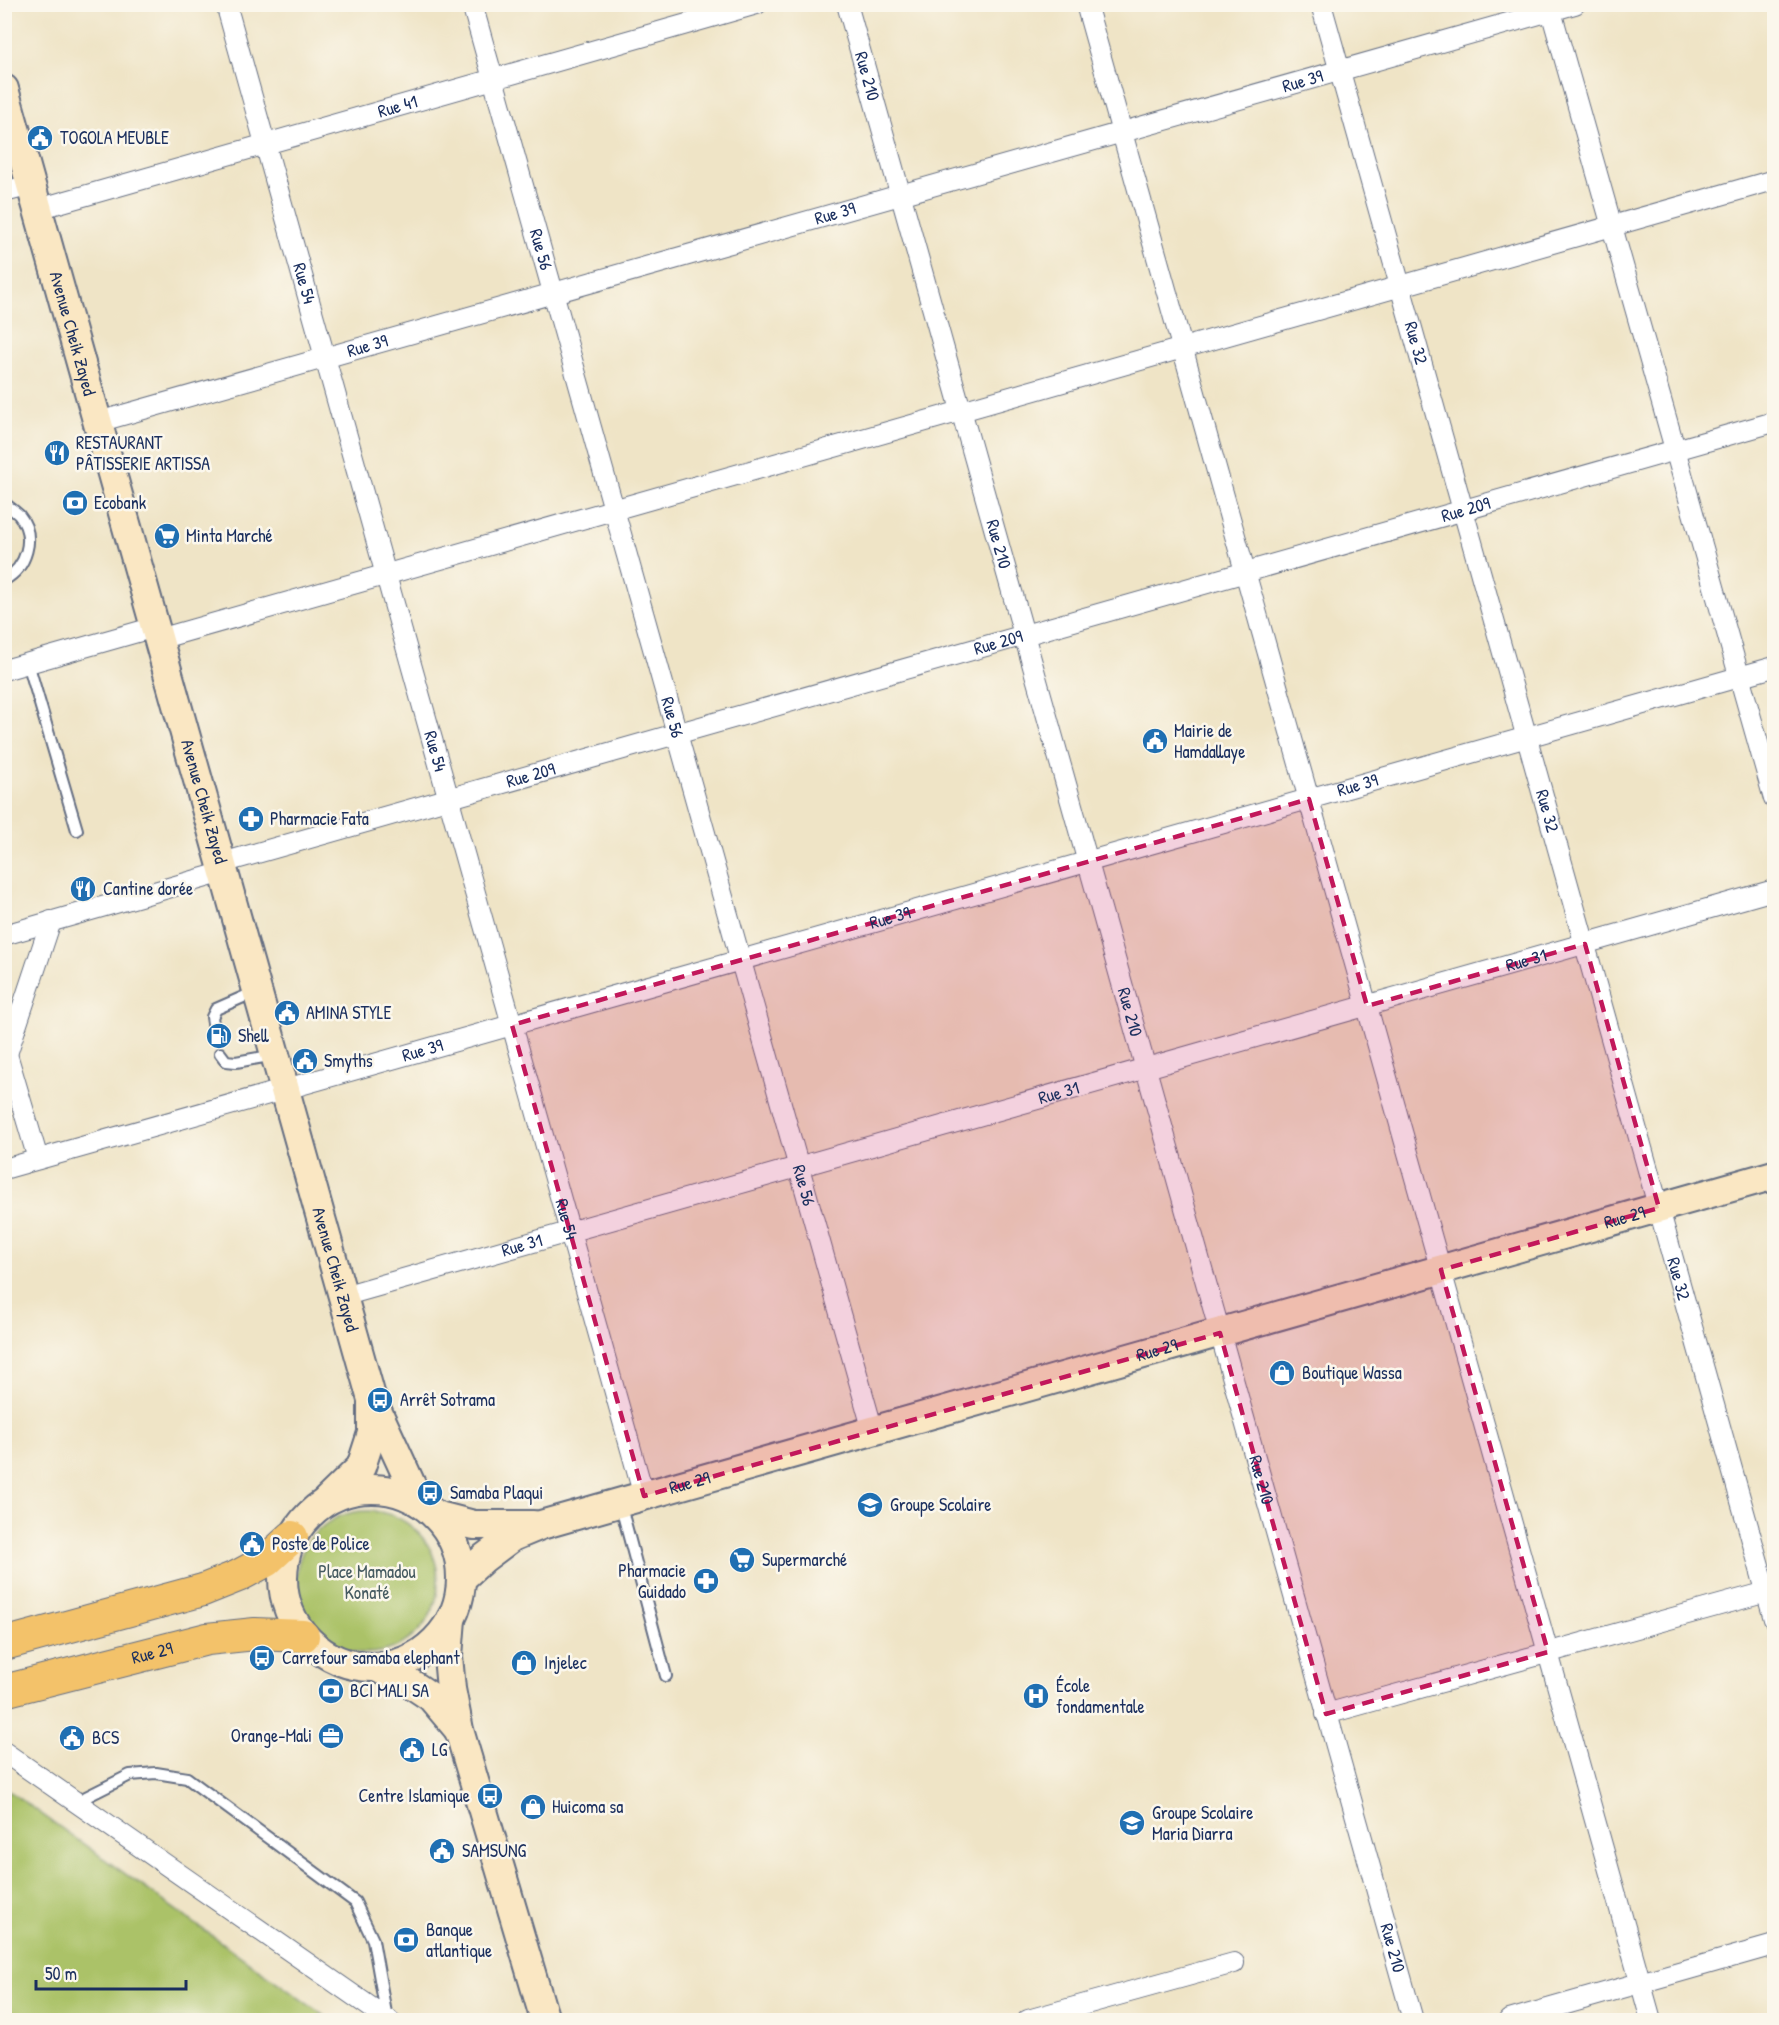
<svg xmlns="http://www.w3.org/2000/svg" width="1779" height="2025" viewBox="0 0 1779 2025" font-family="'Patrick Hand',sans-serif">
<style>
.green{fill:#abc267;stroke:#637862;stroke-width:1.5}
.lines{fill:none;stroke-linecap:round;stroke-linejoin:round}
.lane-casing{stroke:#656e82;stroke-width:14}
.street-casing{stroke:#656e82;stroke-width:22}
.secondary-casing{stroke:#656e82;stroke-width:32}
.primary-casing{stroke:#656e82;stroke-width:34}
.lane{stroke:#fff;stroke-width:10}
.street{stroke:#fff;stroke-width:20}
.secondary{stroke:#fae7c3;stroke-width:28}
.primary{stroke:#f3c26a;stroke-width:32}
.marked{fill:#c2185b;fill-opacity:0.2;stroke:#c2185b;stroke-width:4.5;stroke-dasharray:12 8;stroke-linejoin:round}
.labels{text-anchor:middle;stroke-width:5;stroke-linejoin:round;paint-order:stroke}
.street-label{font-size:18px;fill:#1b2f5e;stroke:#fbf7ec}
.poi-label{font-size:18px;fill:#1b2f5e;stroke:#fbf7ec;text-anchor:start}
.park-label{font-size:18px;fill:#465b61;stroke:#fbf7ec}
</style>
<rect width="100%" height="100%" fill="#fbf7ec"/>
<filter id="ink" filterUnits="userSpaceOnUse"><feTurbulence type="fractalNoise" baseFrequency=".0167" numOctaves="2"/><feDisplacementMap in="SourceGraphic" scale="12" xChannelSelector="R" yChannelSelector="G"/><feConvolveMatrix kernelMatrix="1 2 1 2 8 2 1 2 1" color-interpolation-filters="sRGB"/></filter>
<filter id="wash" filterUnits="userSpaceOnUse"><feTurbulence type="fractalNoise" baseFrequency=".008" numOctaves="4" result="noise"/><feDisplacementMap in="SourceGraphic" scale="24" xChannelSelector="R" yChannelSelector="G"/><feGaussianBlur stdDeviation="1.35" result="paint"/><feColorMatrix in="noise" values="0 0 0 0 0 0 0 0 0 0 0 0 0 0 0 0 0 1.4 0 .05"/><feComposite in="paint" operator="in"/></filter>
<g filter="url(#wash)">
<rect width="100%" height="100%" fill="#efe4c6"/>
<g class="green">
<circle cx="367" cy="1582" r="71"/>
<polygon points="4,1788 5,1788 330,2020 5,2020"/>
</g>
</g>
<g filter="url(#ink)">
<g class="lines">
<g class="lane-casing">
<g id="lane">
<path d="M4 503C9 507 15 511 19 515 37 537 26 568 4 580"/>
<polyline points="28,663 77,830"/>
<polyline points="214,1030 212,1017 216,1009 257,991"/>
<polyline points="220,1053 226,1061 236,1062 275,1055"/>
<polyline points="620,1503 666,1676"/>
<polyline points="76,1802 130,1775 156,1773 187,1778 355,1902 373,1940 387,2019"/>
</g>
</g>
<g class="street-casing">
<g id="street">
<path id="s1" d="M226 4 644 1496"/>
<path id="s2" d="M472 4 873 1431"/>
<path id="s3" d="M847 4 1413 2020"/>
<polyline points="1086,4 1651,2020"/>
<path id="s4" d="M1321 4 1774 1619"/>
<polyline points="1549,4 1774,799"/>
<polyline points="4,192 31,185"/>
<path id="s5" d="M38 209 757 4"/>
<path id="s6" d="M98 422 1575 4"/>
<polyline points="159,639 1774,180"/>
<polyline points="4,670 155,627"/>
<path id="s7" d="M222 863 1774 422"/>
<polyline points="4,935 224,872"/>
<polyline points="4,1044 38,1159"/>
<polyline points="7,1054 51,921"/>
<path id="s8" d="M4 1169 1774 667"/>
<path id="s9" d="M343 1296 1774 890"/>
<polyline points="1326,1714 1774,1590"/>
<polyline points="4,1752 389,2020"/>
<polyline points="1028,2020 1234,1963"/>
<polyline points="1509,2020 1774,1945"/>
</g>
</g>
<g class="secondary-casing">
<g id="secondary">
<path id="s10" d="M4 89 372 1400V1433L361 1467 327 1500"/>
<polyline points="374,1404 419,1502"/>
<circle cx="372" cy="1578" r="89"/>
<polyline points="435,1515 474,1525 533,1525"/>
<path id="s11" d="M461 1579 484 1558 512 1537 541 1525 1774 1175"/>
<polyline points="451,1619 448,1656 451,1689 459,1730 545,2020"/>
<polyline points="378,1668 404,1679 431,1697 458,1729"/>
</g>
</g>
<g class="primary-casing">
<g id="primary">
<polyline points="4,1644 203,1590 238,1576 266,1561 292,1537"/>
<path id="s12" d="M4 1691 207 1639 255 1634 303 1636"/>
</g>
</g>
<use href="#lane" class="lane"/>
<use href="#street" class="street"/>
<use href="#secondary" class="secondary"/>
<use href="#primary" class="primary"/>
</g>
</g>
<path class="marked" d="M1309 799 1367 1006 1585 944 1659 1208 1441 1270 1548 1652 1326 1714 1220 1333 644 1496 512 1025Z"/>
<defs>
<g id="civic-disc" transform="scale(1.35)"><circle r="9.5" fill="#1f6fb2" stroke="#fbf7ec"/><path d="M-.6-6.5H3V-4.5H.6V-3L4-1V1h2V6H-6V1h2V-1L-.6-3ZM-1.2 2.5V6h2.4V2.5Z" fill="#fff"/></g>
<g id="restaurant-disc" transform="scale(1.35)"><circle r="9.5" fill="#1f6fb2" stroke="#fbf7ec"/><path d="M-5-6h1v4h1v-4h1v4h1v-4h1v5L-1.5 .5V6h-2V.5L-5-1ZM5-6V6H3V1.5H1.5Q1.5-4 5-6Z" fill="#fff"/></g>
<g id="bank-disc" transform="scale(1.35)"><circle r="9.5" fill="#1f6fb2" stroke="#fbf7ec"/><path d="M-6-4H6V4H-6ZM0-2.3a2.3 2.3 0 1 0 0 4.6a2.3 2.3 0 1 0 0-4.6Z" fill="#fff"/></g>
<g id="supermarket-disc" transform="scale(1.35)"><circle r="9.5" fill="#1f6fb2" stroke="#fbf7ec"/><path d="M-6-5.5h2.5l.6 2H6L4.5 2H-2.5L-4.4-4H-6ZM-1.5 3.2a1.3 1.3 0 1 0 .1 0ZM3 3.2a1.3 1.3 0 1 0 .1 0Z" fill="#fff"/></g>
<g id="pharmacy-disc" transform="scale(1.35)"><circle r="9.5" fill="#1f6fb2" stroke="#fbf7ec"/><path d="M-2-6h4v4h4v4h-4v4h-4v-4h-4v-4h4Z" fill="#fff"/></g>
<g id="fuel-disc" transform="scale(1.35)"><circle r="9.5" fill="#1f6fb2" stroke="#fbf7ec"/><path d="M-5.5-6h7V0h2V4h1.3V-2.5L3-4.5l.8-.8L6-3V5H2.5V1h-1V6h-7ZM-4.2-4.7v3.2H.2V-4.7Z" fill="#fff"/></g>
<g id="shop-disc" transform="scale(1.35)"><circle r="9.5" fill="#1f6fb2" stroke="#fbf7ec"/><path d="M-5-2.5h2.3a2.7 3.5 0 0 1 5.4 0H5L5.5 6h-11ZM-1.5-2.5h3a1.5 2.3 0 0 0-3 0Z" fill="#fff"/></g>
<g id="bus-disc" transform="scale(1.35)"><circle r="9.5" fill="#1f6fb2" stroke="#fbf7ec"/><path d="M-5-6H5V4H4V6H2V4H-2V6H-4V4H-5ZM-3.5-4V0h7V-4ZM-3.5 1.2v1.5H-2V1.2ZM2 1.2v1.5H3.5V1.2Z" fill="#fff"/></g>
<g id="school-disc" transform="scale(1.35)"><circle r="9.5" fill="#1f6fb2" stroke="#fbf7ec"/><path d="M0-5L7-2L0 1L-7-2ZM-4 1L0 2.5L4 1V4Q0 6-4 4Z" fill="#fff"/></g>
<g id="hospital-disc" transform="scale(1.35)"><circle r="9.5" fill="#1f6fb2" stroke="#fbf7ec"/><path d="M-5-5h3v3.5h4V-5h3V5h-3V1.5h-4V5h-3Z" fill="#fff"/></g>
<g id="office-disc" transform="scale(1.35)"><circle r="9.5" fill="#1f6fb2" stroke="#fbf7ec"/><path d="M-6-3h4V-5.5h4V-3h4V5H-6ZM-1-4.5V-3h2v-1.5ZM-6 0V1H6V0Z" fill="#fff"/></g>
</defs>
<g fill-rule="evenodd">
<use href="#civic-disc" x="40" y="138"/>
<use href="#restaurant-disc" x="57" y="453"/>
<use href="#bank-disc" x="75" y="503"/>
<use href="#supermarket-disc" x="167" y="536"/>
<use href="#civic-disc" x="1155" y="741"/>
<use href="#pharmacy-disc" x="251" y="819"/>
<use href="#restaurant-disc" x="83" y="889"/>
<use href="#civic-disc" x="287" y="1013"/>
<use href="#fuel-disc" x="219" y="1036"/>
<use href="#civic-disc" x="305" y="1061"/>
<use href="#shop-disc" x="1282" y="1373"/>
<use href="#bus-disc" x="380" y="1400"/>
<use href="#bus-disc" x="430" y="1493"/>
<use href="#school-disc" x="870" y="1505"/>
<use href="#civic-disc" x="252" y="1544"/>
<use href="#supermarket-disc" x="742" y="1560"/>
<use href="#pharmacy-disc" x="706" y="1581"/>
<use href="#bus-disc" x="262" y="1658"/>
<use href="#shop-disc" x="524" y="1663"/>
<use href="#bank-disc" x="331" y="1691"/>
<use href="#hospital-disc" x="1036" y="1696"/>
<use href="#office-disc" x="331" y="1736"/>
<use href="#civic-disc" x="72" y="1738"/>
<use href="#civic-disc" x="412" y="1750"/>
<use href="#bus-disc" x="490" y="1796"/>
<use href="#shop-disc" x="533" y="1807"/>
<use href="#school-disc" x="1132" y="1823"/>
<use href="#civic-disc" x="442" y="1851"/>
<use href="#bank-disc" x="406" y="1940"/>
</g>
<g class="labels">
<g class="street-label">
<text dy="6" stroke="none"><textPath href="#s3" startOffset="75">Rue 210</textPath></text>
<text dy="6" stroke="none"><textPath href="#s6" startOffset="1252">Rue 39</textPath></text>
<text dy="6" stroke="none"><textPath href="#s5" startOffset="374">Rue 41</textPath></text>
<text dy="6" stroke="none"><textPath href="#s6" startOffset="766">Rue 39</textPath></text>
<text dy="6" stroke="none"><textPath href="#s2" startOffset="255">Rue 56</textPath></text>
<text dy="6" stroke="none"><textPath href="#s1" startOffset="290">Rue 54</textPath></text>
<text dy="6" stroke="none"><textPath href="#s10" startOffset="254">Avenue Cheik Zayed</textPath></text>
<text dy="6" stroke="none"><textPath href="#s4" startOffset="352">Rue 32</textPath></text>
<text dy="6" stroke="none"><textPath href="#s6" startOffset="280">Rue 39</textPath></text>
<text dy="6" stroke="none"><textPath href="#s7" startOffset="1293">Rue 209</textPath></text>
<text dy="6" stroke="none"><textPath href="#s3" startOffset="561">Rue 210</textPath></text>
<text dy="6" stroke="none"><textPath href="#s7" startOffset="807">Rue 209</textPath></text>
<text dy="6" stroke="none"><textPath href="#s2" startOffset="741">Rue 56</textPath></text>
<text dy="6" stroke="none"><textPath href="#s1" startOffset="776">Rue 54</textPath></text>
<text dy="6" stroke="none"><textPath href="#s7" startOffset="321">Rue 209</textPath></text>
<text dy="6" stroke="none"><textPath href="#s8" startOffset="1407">Rue 39</textPath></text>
<text dy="6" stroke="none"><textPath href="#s10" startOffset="740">Avenue Cheik Zayed</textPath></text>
<text dy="6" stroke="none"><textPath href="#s4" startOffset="838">Rue 32</textPath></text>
<text dy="6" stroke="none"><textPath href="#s8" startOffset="921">Rue 39</textPath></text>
<text dy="6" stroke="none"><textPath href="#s9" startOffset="1230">Rue 31</textPath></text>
<text dy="6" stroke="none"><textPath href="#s3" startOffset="1047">Rue 210</textPath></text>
<text dy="6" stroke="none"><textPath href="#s8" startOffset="435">Rue 39</textPath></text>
<text dy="6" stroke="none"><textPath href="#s9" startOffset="744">Rue 31</textPath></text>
<text dy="6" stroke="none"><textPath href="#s2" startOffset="1227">Rue 56</textPath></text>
<text dy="6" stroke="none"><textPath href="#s11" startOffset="1224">Rue 29</textPath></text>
<text dy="6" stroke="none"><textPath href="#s1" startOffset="1262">Rue 54</textPath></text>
<text dy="6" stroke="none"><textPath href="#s9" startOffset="186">Rue 31</textPath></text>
<text dy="6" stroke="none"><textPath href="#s10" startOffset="1226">Avenue Cheik Zayed</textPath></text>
<text dy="6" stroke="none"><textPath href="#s4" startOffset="1324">Rue 32</textPath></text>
<text dy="6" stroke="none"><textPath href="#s11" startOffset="738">Rue 29</textPath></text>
<text dy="6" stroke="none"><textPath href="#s3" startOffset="1533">Rue 210</textPath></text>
<text dy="6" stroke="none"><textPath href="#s11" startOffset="252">Rue 29</textPath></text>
<text dy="6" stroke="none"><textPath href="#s12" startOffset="153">Rue 29</textPath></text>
<text dy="6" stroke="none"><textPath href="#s3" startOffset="2019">Rue 210</textPath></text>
</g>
<g class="poi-label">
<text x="60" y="144">TOGOLA MEUBLE</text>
<text x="76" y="449">RESTAURANT<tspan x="76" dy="21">PÂTISSERIE ARTISSA</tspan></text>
<text x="94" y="509">Ecobank</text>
<text x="186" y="542">Minta Marché</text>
<text x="1174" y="737">Mairie de<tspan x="1174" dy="21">Hamdallaye</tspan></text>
<text x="270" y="825">Pharmacie Fata</text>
<text x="103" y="895">Cantine dorée</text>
<text x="306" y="1019">AMINA STYLE</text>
<text x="238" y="1042">Shell</text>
<text x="324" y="1067">Smyths</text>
<text x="1302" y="1379">Boutique Wassa</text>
<text x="400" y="1406">Arrêt Sotrama</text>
<text x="450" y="1499">Samaba Plaqui</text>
<text x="890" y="1511">Groupe Scolaire</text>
<text x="272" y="1550">Poste de Police</text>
<text x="762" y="1566">Supermarché</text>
<text x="686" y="1577" text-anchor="end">Pharmacie<tspan x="686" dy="21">Guidado</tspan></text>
<text x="282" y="1664">Carrefour samaba elephant</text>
<text x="544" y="1669">Injelec</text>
<text x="1056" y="1692">École<tspan x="1056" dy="21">fondamentale</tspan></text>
<text x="350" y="1697">BCI MALI SA</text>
<text x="312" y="1742" text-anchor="end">Orange-Mali</text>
<text x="92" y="1744">BCS</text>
<text x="432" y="1756">LG</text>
<text x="470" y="1802" text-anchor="end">Centre Islamique</text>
<text x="552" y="1813">Huicoma sa</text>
<text x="1152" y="1819">Groupe Scolaire<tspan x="1152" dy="21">Maria Diarra</tspan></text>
<text x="462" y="1857">SAMSUNG</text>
<text x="426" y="1936">Banque<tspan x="426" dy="21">atlantique</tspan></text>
</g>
<g class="park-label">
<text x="367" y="1578">Place Mamadou<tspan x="367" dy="21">Konaté</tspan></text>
</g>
</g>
<rect width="1779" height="2025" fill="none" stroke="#fbf7ec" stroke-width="24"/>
<path d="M36 1980v9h150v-9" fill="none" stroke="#1b2f5e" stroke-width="3"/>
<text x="45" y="1980" font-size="18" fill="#1b2f5e" stroke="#fbf7ec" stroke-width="4.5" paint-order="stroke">50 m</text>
</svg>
